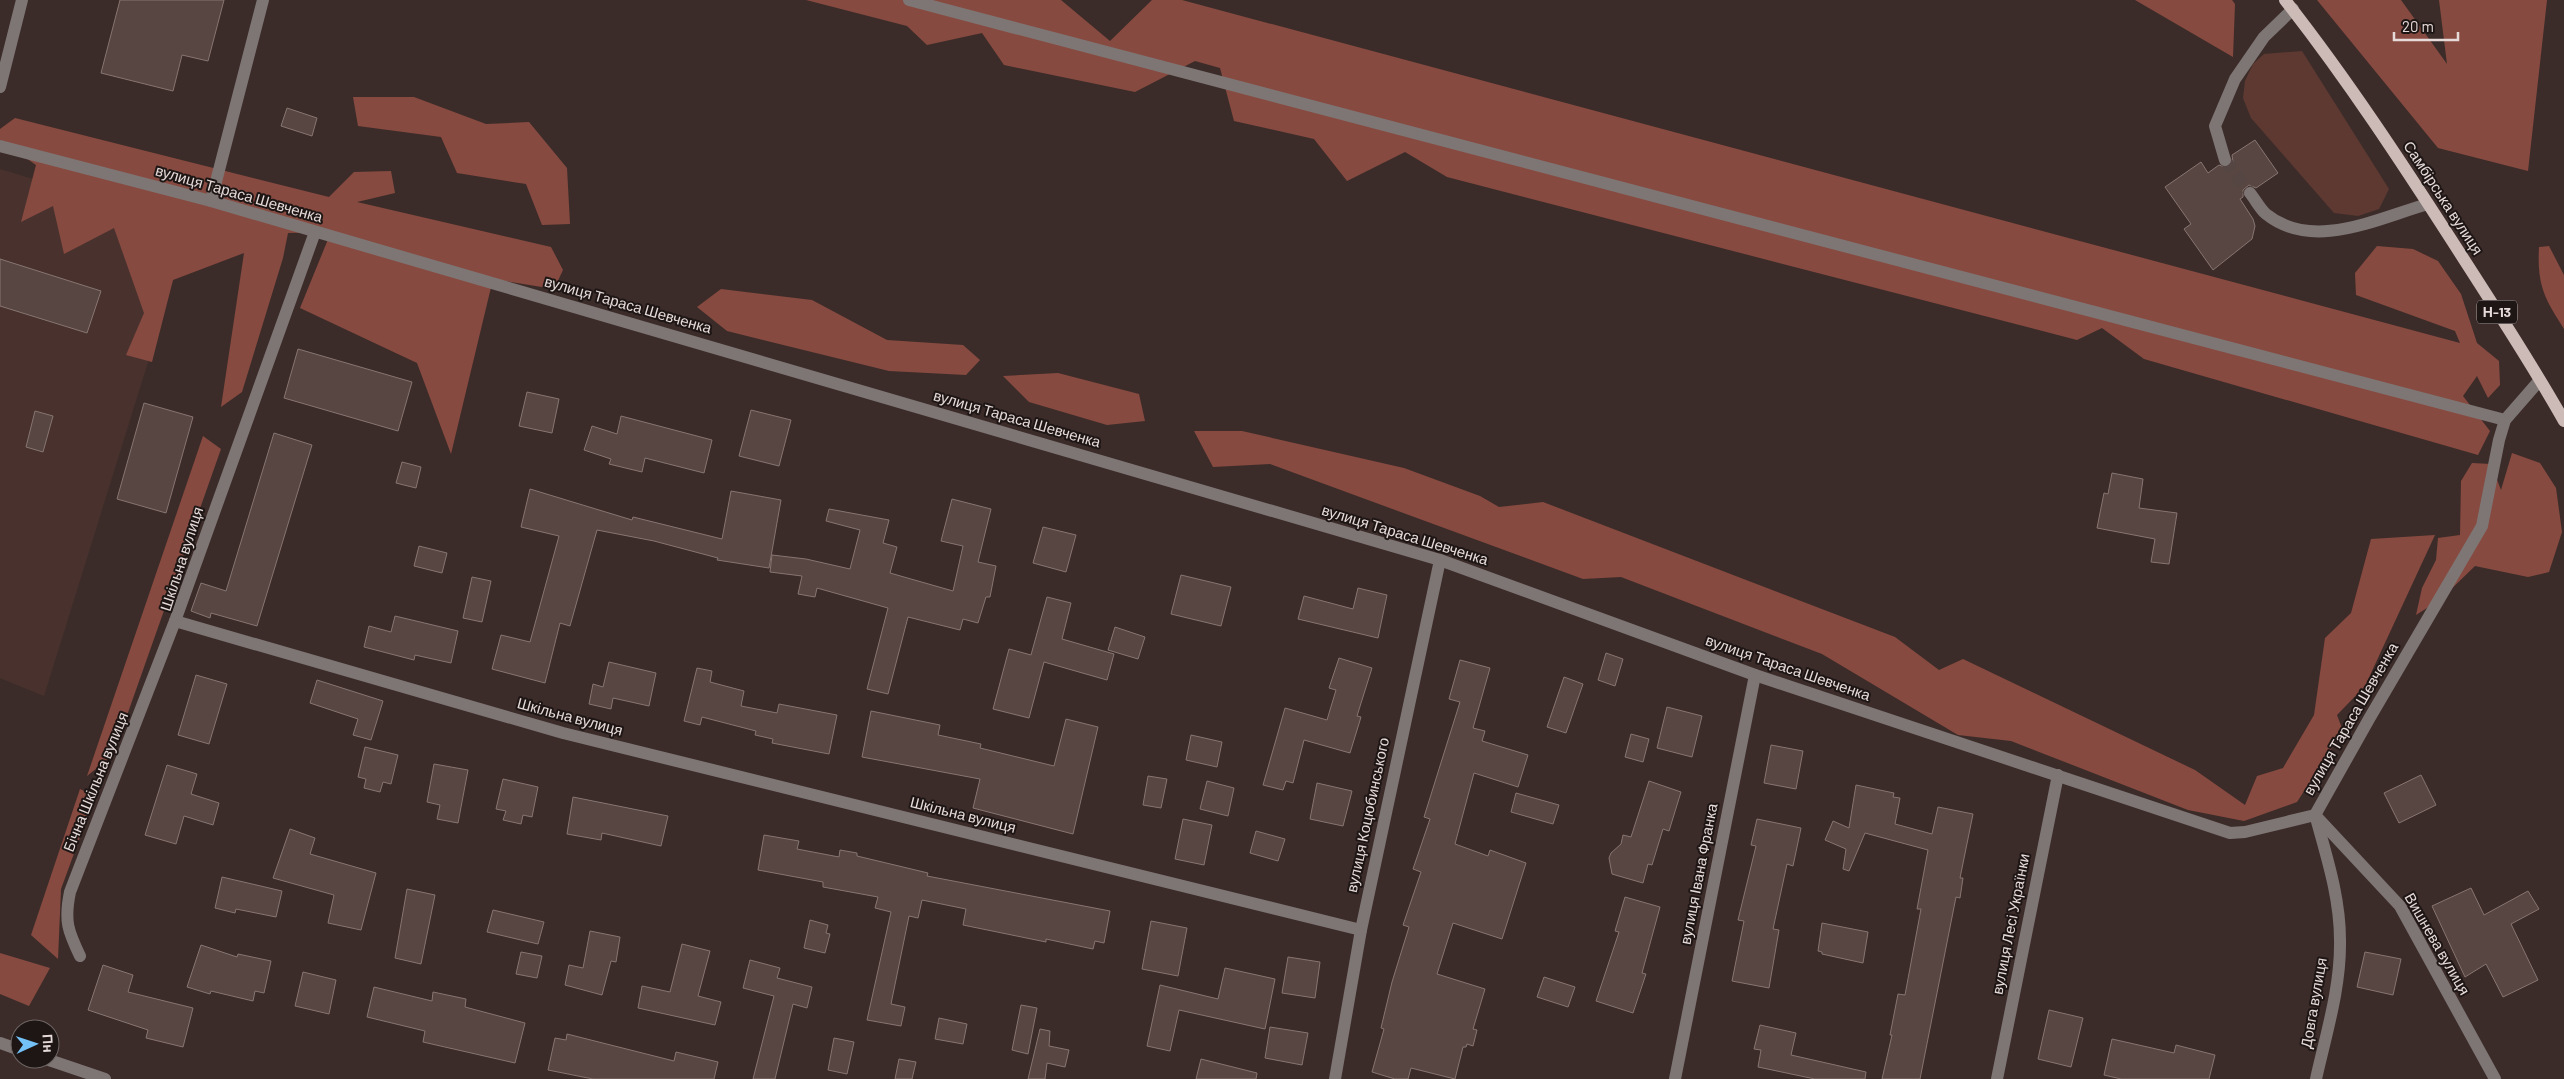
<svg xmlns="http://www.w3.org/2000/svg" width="2564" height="1079" viewBox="0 0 2564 1079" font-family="Barlow,sans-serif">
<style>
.built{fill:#49322e}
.green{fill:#5e3932}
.forest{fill:#874a40}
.building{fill:#574642;stroke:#877571}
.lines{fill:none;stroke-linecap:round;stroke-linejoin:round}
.minor-tunnel{stroke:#564643;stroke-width:12;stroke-dasharray:12 6;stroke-linecap:butt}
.minor{stroke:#7e7674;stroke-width:12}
.major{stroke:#cdbbb8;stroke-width:12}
.labels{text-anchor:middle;stroke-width:4;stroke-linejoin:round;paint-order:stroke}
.shield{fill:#1d1615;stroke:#aaa09e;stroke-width:1}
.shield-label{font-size:14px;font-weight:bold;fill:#e6dbd9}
.street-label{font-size:15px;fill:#e6dbd9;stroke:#1d1615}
</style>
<rect width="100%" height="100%" fill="#3c2c29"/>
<polygon class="built" points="0,169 190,227 44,696 0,678"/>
<polygon class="green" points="2302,51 2389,189 2379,209 2358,216 2334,213 2251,118 2243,98 2245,81 2253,64 2264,54"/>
<g class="forest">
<polygon points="806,0 1061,0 1110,41 1152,0 1182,0 2460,343 2455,331 2356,295 2355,273 2377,246 2413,249 2438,261 2461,294 2477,343 2499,361 2500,385 2488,398 2477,376 2463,396 2490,431 2478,455 2144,359 2102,328 2077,340 1447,177 1405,152 1347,181 1314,139 1234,121 1220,68 1195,61 1135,92 1004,65 982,33 927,45 907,26"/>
<polygon points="2135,0 2232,0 2235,4 2233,57"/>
<polygon points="2317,0 2401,0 2447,64 2439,0 2547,0 2528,171 2438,148"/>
<polygon points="353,97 414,97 486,124 529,122 567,168 570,224 542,225 526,184 457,173 441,137 358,126"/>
<polygon points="15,118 329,197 354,172 391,171 395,193 357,202 551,247 563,270 554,289 493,279 451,454 417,363 300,308 331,232 288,233 283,258 242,392 221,407 244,253 173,280 152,362 126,355 144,313 114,228 64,254 53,206 21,222 36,165 0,140 0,129"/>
<path d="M2549 246 2564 275V329C2544 298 2537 285 2539 247Z"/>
<polygon points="721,289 812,300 887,340 963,345 980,360 966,375 889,371 727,331 697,307"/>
<polygon points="1058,373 1139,394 1145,421 1107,425 1029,402 1003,376"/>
<polygon points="1194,431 1242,431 1404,468 1480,496 1499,507 1543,502 1895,637 1939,670 1963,659 2195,770 2245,805 2257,776 2283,768 2314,715 2325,638 2351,613 2371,539 2435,535 2365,686 2337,715 2343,731 2297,802 2244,821 2188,810 2011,741 1958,735 1822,654 1621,577 1583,579 1270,464 1213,467"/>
<polygon points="203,436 221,449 113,755 87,776"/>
<polygon points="2512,453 2540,463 2556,488 2562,532 2549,572 2528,577 2475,566 2441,599 2416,615 2422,588 2436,560 2438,538 2460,535 2461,481 2472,463 2491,464 2501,490"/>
<polygon points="80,789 95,796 61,889 58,959 31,935"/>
<polygon points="0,953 50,968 29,1006 0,994"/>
</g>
<g class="building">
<polygon points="120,0 224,0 208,61 182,55 173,91 101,73"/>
<polygon points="287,108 317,118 312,136 281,126"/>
<polygon points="2255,140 2278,173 2256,188 2249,185 2243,190 2243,197 2240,199 2253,219 2255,226 2252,239 2213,270 2184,229 2191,224 2165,187 2201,162 2208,173 2219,165 2228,168 2233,162 2232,155"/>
<polygon points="0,259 101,291 87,333 0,306"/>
<polygon points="298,349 412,382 398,431 284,398"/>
<polygon points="527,392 559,399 552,433 519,426"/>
<polygon points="144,403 193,417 166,513 117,499"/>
<polygon points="751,410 791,420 779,466 739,456"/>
<polygon points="35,411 53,416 43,452 26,447"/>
<polygon points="621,416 712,440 704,473 645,458 642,472 609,464 611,459 584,450 592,426 617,434"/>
<polygon points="274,433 312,445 257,626 211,613 210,618 191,611 201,583 226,591"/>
<polygon points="402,462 421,467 416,488 396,483"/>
<polygon points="2112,473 2143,479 2139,508 2177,513 2169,564 2151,562 2155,539 2097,528 2104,493 2108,494"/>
<polygon points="530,489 632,520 633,517 722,539 731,491 781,500 769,568 717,560 718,558 654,541 597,530 570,626 560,623 545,683 492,669 501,635 530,642 559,536 521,527"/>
<polygon points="952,499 991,509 978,562 996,566 990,597 986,597 978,623 963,619 960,630 908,617 888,694 867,689 888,608 817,588 815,597 798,594 802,576 770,572 772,555 806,559 850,569 860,530 826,521 829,509 889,520 883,543 897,547 890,573 953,591 963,546 941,541"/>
<polygon points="1043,527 1076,535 1066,572 1033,563"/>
<polygon points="419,546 447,553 442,573 414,566"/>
<polygon points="1181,575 1231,587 1221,626 1171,614"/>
<polygon points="472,577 491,581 482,622 463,618"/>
<polygon points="1358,588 1387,595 1378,638 1298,619 1304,596 1353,609"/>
<polygon points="1047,597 1071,603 1062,639 1114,654 1107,680 1044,662 1029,718 993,709 1009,649 1031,655"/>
<polygon points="395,616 458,631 451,663 415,655 414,660 364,647 369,626 391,632"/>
<polygon points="1115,627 1145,637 1138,659 1108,650"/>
<polygon points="1606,653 1623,659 1615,686 1598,680"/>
<polygon points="1339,658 1372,668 1357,716 1361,717 1350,753 1304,740 1293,783 1286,781 1283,790 1263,785 1285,708 1327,720 1336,690 1329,688"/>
<polygon points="1460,660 1490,668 1473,728 1485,731 1482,741 1528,755 1518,787 1474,773 1455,844 1488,856 1490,850 1526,863 1502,939 1453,923 1437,974 1485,989 1473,1029 1477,1030 1473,1046 1467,1044 1466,1047 1463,1047 1455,1079 1411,1068 1408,1079 1395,1079 1372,1072 1384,1029 1381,1028 1392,982 1409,927 1403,925 1421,872 1413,869 1430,819 1424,817 1460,702 1449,699"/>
<polygon points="609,662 656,673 649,706 613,698 611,709 589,704 593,684 603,687"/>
<polygon points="697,668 712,671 710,682 744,691 741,706 777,713 779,704 837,715 829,754 772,743 773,739 755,735 756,731 702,717 700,725 684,721"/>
<polygon points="196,675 227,684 209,744 178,735"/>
<polygon points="1564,677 1583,684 1566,733 1547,727"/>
<polygon points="317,680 383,701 371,740 353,735 358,719 310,703"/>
<polygon points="1667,707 1702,716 1692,757 1657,748"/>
<polygon points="871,711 940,725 938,735 981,744 980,748 1054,766 1066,719 1098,727 1073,834 973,808 980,779 862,757"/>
<polygon points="1631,734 1649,739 1643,762 1625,757"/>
<polygon points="1191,735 1222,742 1217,767 1186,760"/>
<polygon points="1771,745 1803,751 1796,789 1764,783"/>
<polygon points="365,747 398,755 391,784 383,782 380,792 364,788 366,779 358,777"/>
<polygon points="434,764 468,770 458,823 437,819 440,805 427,802"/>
<polygon points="167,765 197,774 191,794 219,803 213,825 184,816 176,844 145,835"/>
<polygon points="2421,775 2436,805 2399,823 2384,793"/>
<polygon points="1148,776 1167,779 1161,808 1143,805"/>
<polygon points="503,779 538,787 532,817 523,815 521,824 503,820 506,811 496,809"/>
<polygon points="1207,781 1234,788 1228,816 1200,809"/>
<polygon points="1649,781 1681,792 1669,831 1663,829 1652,865 1648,864 1643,883 1612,874 1609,858 1611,853 1621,844 1623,835 1631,837"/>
<polygon points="1317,783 1352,791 1343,826 1310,819"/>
<polygon points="1856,785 1894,793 1893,797 1900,798 1895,824 1932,834 1938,807 1973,814 1960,878 1963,878 1960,898 1956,897 1920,1079 1882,1079 1892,1035 1890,1035 1898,994 1905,995 1921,909 1917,909 1928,850 1865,833 1849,871 1843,869 1846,849 1825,840 1833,821 1849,828"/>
<polygon points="1516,793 1559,805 1553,824 1511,812"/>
<polygon points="573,797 668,816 661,846 602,833 601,840 567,834"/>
<polygon points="1183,819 1212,825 1204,865 1175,859"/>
<polygon points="1757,819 1801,828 1793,866 1787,864 1773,929 1779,930 1769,988 1732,981 1744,921 1738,920 1756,846 1751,845"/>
<polygon points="290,829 315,838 310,854 376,873 361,930 328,923 334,895 273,878"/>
<polygon points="1256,831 1285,839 1278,861 1250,853"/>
<polygon points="764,835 799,841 797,849 839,857 840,850 857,853 857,856 928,873 927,876 1110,911 1104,943 1095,941 1093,949 1046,939 1046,942 963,925 966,909 922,900 918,918 909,916 891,1004 905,1007 901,1026 867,1020 891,912 875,908 878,897 823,887 823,882 758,870"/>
<polygon points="222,877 282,891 276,917 236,909 235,913 215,908"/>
<polygon points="2471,888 2484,915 2528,891 2539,909 2511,924 2538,980 2503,997 2486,964 2465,977 2432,906"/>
<polygon points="407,889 435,895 421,964 395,958"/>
<polygon points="1625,897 1660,907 1642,973 1646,974 1633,1013 1596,1001 1619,932 1615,931"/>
<polygon points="493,910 544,922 538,944 487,932"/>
<polygon points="810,920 828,925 826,933 830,934 825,953 804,948"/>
<polygon points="1151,921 1187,928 1178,976 1142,969"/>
<polygon points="1822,923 1868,932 1863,963 1822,954 1822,952 1818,951"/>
<polygon points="590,931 620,937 616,962 611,961 602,995 565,985 569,965 583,968"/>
<polygon points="682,944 710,951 698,996 721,1002 715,1025 638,1008 642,986 670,992"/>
<polygon points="201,945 237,957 238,954 271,961 264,993 255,991 253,1001 211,991 210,994 187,987"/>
<polygon points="521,952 542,956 537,978 516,974"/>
<polygon points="2365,952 2401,959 2393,995 2357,987"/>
<polygon points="1288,957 1320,962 1315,998 1282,993"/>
<polygon points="750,960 780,968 777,978 812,987 807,1008 793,1004 775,1079 753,1079 774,996 743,988"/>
<polygon points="103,965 133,975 128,992 193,1008 183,1047 146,1038 148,1030 88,1010"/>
<polygon points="1225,968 1275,979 1265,1029 1179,1010 1170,1051 1147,1046 1160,985 1218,999"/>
<polygon points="303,972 336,980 329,1014 295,1006"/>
<polygon points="1544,977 1575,987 1568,1007 1537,997"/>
<polygon points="374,987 432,1001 433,992 466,999 465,1007 525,1023 515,1063 423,1042 425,1031 367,1017"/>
<polygon points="1021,1005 1037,1008 1028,1054 1012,1050"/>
<polygon points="2049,1010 2083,1018 2071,1067 2038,1059"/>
<polygon points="939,1018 967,1024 963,1044 935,1039"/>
<polygon points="1760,1025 1796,1033 1791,1055 1866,1072 1865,1079 1815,1079 1758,1067 1761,1050 1754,1049"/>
<polygon points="1270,1027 1308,1033 1302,1065 1265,1058"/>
<polygon points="1040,1029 1050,1031 1049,1046 1069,1050 1065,1067 1047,1063 1045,1079 1028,1079"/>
<polygon points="567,1034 674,1061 676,1052 718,1062 714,1079 593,1079 548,1070 555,1038 566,1040"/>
<polygon points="834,1038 854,1042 847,1074 828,1070"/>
<polygon points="2112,1039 2174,1053 2176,1045 2215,1055 2209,1079 2121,1079 2104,1075"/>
<polygon points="899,1059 916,1062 912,1079 895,1079"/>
<polygon points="1201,1059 1257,1073 1256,1079 1196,1079"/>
</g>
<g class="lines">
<polyline class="minor-tunnel" points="2225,160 2250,193"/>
<g class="minor">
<polyline points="909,0 2505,420"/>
<polyline points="0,87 22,0"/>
<polyline points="0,146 211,201 1440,560 1755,675 2230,833 2245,832 2315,815 2369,719 2482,526 2499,440 2505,420 2539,381"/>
<polyline points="2225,160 2215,126 2235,79 2264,37 2293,9"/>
<path d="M2250 193C2255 199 2260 209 2266 214 2313 252 2378 218 2428 204"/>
<polyline points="211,201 263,0"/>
<polyline points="175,621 563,733 1361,930"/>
<polyline points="2315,815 2400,906 2495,1079"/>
<path d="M80 956C68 931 64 921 70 892L175 621 315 232"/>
<polyline points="0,1043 20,1050"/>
<polyline points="46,1059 105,1079"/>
<polyline points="1335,1079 1361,930 1440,560"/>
<polyline points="1675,1079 1755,675"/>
<polyline points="1997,1079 2058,775"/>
<path d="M2316 1079C2326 1034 2341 987 2340 940 2340 898 2327 858 2316 818"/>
</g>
<path class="major" d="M2285 0C2347 79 2402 163 2456 247 2493 305 2531 362 2564 421"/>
</g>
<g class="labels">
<rect class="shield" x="2477" y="300.5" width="40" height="23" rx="4"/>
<g class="shield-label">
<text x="2497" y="317">Н-13</text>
</g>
<g class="street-label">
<text transform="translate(239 194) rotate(16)" y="5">вулиця Тараса Шевченка</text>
<text transform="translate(2443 198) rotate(57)" y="5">Самбірська вулиця</text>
<text transform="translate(628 305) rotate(16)" y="5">вулиця Тараса Шевченка</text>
<text transform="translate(1017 419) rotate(16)" y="5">вулиця Тараса Шевченка</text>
<text transform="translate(1405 535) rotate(17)" y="5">вулиця Тараса Шевченка</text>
<text transform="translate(182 559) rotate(-72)" y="5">Шкільна вулиця</text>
<text transform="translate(1788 668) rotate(19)" y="5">вулиця Тараса Шевченка</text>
<text transform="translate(570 717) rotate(15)" y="5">Шкільна вулиця</text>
<text transform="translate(2351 719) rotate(-60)" y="5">вулиця Тараса Шевченка</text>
<text transform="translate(96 782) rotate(-68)" y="5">Бічна Шкільна вулиця</text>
<text transform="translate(963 815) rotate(14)" y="5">Шкільна вулиця</text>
<text transform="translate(1368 815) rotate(-78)" y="5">вулиця Коцюбинського</text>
<text transform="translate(1699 874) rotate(-79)" y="5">вулиця Івана Франка</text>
<text transform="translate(2011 924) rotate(-79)" y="5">вулиця Лесі Українки</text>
<text transform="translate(2437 944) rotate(60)" y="5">Вишнева вулиця</text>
<text transform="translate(2314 1003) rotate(-80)" y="5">Довга вулиця</text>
</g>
</g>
<g transform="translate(35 1044) rotate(87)"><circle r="24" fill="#1d1615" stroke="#6d6563"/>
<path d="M0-4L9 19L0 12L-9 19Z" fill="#73c1f6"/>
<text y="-8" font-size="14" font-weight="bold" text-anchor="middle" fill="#e6dbd9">Пн</text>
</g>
<path d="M2394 32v8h64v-8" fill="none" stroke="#e6dbd9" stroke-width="2.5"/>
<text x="2402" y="32" font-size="15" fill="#e6dbd9" stroke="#1d1615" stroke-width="4" paint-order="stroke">20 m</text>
</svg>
